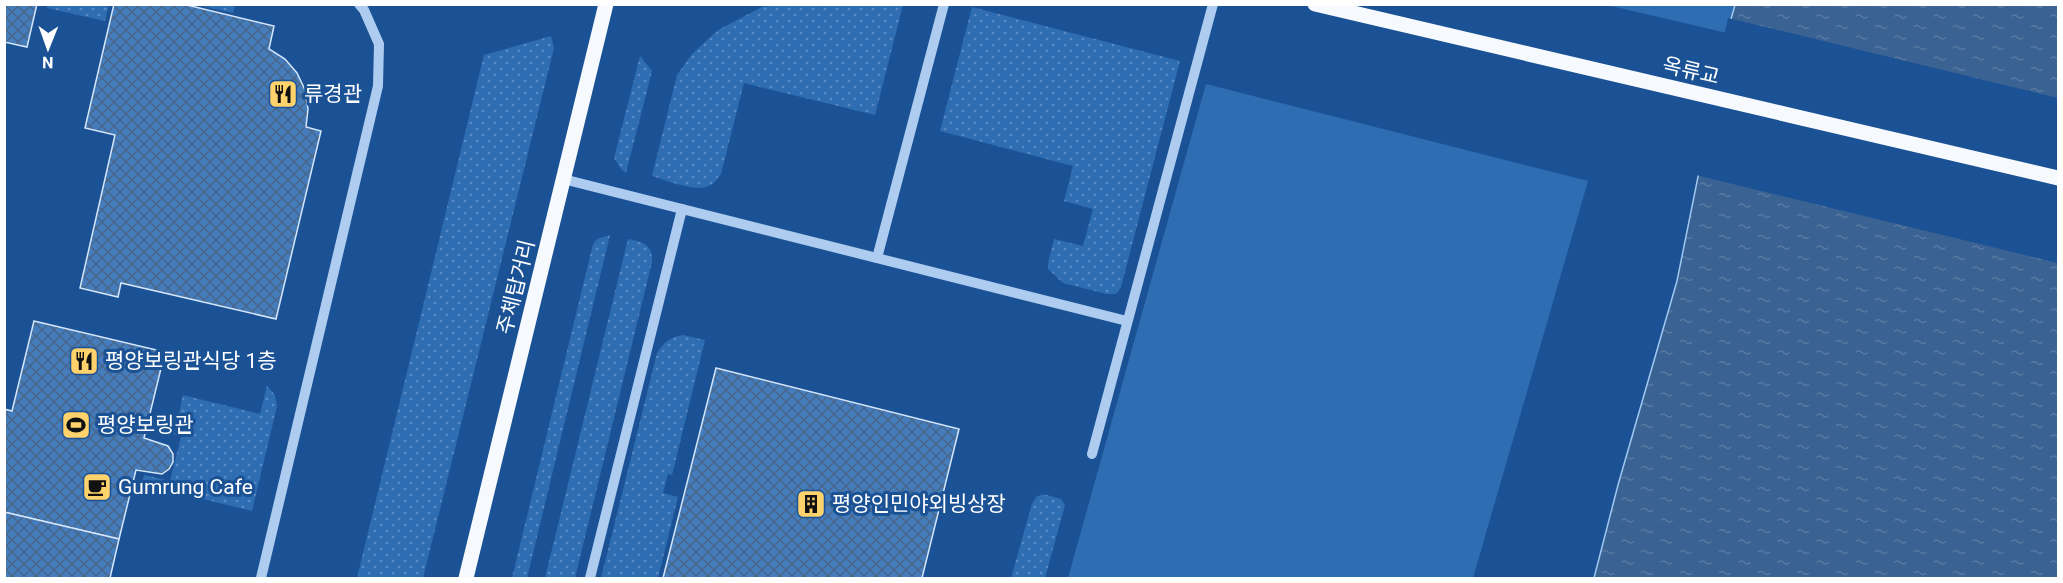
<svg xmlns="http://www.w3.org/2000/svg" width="2063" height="583" viewBox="0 0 2063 583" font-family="Roboto,'Noto Sans KR',sans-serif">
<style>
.grass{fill:url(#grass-dots)}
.park{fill:#2f6db3}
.water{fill:url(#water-ripples);stroke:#a0c8f1;stroke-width:1.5}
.pier{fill:#1b5295}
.building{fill:url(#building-cross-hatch);stroke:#d4e6fb;stroke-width:1.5}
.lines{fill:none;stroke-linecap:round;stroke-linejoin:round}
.minor{stroke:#adccf0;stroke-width:10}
.major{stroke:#f6faff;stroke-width:15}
.labels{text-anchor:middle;stroke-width:6;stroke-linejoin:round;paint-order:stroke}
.street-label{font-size:21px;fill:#fff;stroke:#1b5295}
.poi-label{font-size:21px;fill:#fff;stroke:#1b5295;text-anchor:start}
</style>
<defs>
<pattern id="grass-dots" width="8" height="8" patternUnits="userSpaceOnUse" patternTransform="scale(1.5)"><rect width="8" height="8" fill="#2f6db3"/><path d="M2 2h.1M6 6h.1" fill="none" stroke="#598ac2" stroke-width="1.8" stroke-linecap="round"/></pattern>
<pattern id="water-ripples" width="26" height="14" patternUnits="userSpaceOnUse" patternTransform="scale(1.5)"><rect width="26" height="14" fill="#3a6292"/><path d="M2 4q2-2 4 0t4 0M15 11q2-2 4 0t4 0" fill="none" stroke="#587aa2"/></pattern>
<pattern id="building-cross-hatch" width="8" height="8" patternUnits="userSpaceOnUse" patternTransform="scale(1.5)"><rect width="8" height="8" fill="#447cbc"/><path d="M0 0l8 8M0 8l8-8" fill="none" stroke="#48668a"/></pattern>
</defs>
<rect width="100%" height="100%" fill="#1b5295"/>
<g class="grass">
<polygon points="48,4 109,4 109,5 105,21 47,8"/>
<polygon points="198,5 235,5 233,13"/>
<path d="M766 5H903L875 115 744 83 721 174C717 180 713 185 706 187 693 191 665 180 652 176L677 75 692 54 718 30Z"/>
<polygon points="972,7 1180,61 1121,287 1116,294 1107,294 1063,283 1048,269 1048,263 1054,239 1083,246 1093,209 1064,201 1073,166 940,131"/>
<polygon points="551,36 554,48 423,578 357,578 484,55"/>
<polygon points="640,56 652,71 626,173 621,169 614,158"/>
<polygon points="610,235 527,578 512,578 593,244 597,239"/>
<path d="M628 239C643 242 653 245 652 262L575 578H545Z"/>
<path d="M683 335 705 340 672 475 668 474 663 493 678 497 658 578H601L657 353C664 342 670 337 683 335Z"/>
<polygon points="267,386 275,395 277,406 252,511 142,484 144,475 170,481 181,437 174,435 183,395 260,414"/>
<polygon points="1043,494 1061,499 1065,505 1045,578 1011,578 1032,504 1036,497"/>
</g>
<g class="park">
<polygon points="1607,5 1735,5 1727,33"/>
<polygon points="1206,84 1588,181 1473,578 1068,578"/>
</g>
<polygon class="water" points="1735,5 2058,5 2058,578 1594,578 1618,485 1677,281 1727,33"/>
<polygon class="pier" points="1728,18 2058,98 2058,263 1696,175"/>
<g class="building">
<polygon points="4,4 37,4 27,47 4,42"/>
<polygon points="114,4 183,4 274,26 269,49 285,59 297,73 305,90 308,109 306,127 321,131 276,319 121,283 118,297 80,288 115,135 85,128"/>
<polygon points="34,321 165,352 144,438 168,446 173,454 173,462 169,469 162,474 136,470 119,539 4,512 4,409 12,411"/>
<polygon points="716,368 959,429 922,578 663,578"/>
<polygon points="4,512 119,539 110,578 4,578"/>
</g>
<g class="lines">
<g class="minor">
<polyline points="563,179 1127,321"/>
<polyline points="877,258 944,4"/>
<polyline points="1092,454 1213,4"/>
<polyline points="261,578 378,86 379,44 364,10 359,4"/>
<polyline points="590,578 682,209"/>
</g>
<g class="major">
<polyline points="1315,4 2058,178"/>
<polyline points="466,578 606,4"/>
</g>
</g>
<defs>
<g id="restaurant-square" transform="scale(1.5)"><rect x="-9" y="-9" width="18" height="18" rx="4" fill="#ffd26c" stroke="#1b5295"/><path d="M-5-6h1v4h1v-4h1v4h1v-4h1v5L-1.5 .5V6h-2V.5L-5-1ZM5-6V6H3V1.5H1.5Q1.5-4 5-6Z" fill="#111"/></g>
<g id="stadium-square" transform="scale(1.5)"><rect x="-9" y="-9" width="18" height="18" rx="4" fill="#ffd26c" stroke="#1b5295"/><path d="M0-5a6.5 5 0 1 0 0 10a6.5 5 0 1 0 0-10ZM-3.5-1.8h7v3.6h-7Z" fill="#111"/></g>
<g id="cafe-square" transform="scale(1.5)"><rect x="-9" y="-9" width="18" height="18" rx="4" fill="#ffd26c" stroke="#1b5295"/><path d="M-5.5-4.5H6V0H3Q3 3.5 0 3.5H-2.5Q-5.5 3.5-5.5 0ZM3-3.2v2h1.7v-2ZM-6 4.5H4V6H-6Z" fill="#111"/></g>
<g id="building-square" transform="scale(1.5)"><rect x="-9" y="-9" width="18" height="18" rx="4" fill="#ffd26c" stroke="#1b5295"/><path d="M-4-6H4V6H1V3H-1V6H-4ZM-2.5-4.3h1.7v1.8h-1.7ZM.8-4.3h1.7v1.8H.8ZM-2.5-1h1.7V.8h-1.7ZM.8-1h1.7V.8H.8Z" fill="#111"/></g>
</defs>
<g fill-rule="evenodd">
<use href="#restaurant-square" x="283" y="94"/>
<use href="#restaurant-square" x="84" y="361"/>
<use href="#stadium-square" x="76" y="425"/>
<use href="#cafe-square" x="97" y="487"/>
<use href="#building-square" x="811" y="504"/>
</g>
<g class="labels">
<g class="street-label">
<text transform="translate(1691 71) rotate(13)" y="7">옥류교</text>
<text transform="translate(516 287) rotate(-76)" y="7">주체탑거리</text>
</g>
<g class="poi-label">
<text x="304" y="101">류경관</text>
<text x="105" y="368">평양보링관식당 1층</text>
<text x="97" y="432">평양보링관</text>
<text x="118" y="494">Gumrung Cafe</text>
<text x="832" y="511">평양인민야외빙상장</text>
</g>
</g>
<rect width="2063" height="583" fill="none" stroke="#ffffff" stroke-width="12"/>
<g transform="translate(48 48) rotate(181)" stroke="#1b5295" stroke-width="4.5" paint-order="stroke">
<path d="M0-4.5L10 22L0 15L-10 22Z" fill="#ffffff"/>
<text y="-9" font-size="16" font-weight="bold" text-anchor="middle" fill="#ffffff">N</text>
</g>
</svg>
